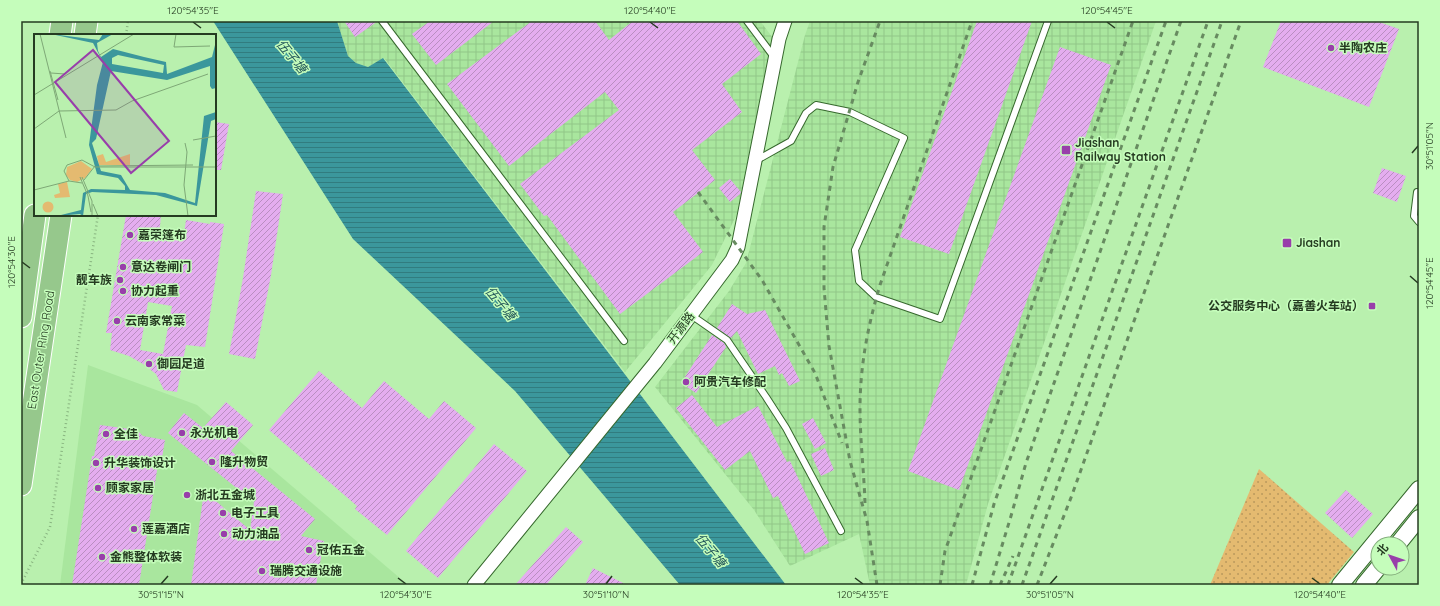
<svg xmlns="http://www.w3.org/2000/svg" width="1440" height="606" viewBox="0 0 1440 606" font-family="Quicksand,'Noto Sans SC',sans-serif">
<style>
.built{fill:#a9e69e}
.industrial{fill:url(#industrial-grid)}
.park{fill:url(#park-dots)}
.water{fill:url(#water-rules)}
.building{fill:url(#building-hatch);fill-rule:evenodd}
.lines{fill:none;stroke-linecap:round;stroke-linejoin:round}
.service-casing{stroke:#36682d;stroke-width:8}
.minor-casing{stroke:#36682d;stroke-width:15}
.tertiary-casing{stroke:#36682d;stroke-width:18}
.trunk-casing{stroke:#fff;stroke-width:23}
.path{stroke:#89b580;stroke-width:2.5;stroke-dasharray:1 3;stroke-linecap:butt}
.service{stroke:#fff;stroke-width:6}
.minor{stroke:#fff;stroke-width:13}
.tertiary{stroke:#fff;stroke-width:16}
.trunk{stroke:#96c88c;stroke-width:21}
.rail{stroke:#678b60;stroke-width:3;stroke-dasharray:5 5;stroke-linecap:butt}
.ticks{fill:none;stroke:#253b21;stroke-width:1.5}
.poi-dot{fill:#983eaa;stroke:#c5fdbb;stroke-width:1.5}
.labels{text-anchor:middle;stroke-width:3;stroke-linejoin:round;paint-order:stroke}
.poi-label{font-size:12px;font-weight:bold;fill:#253b21;stroke:#c5fdbb;text-anchor:start}
.street-label{font-size:12px;fill:#253b21;stroke:#c5fdbb}
.water-label{font-size:13px;font-style:italic;fill:#23575a;stroke:#c5fdbb}
.inset-road{fill:none;stroke:#7ea876;stroke-width:1}
.view{fill:#983eaa;fill-opacity:0.15;stroke:#983eaa;stroke-width:2}
.inset-edge{fill:none;stroke:#253b21;stroke-width:2}
.neatline{fill:none;stroke:#253b21;stroke-width:1.5}
.ticks-label{font-size:10px;text-anchor:middle;fill:#253b21}
</style>
<defs>
<pattern id="industrial-grid" width="8" height="8" patternUnits="userSpaceOnUse"><rect width="8" height="8" fill="#a9e69e"/><path d="M0 4h8M4 0v8" fill="none" stroke="#91c688"/></pattern>
<pattern id="park-dots" width="8" height="8" patternUnits="userSpaceOnUse"><rect width="8" height="8" fill="#e4ba70"/><path d="M2 2h.1M6 6h.1" fill="none" stroke="#b9985c" stroke-width="1.8" stroke-linecap="round"/></pattern>
<pattern id="water-rules" width="6" height="5" patternUnits="userSpaceOnUse"><rect width="6" height="5" fill="#3b979c"/><path d="M0 2.5h6" fill="none" stroke="#317c7f"/></pattern>
<pattern id="building-hatch" width="6" height="6" patternUnits="userSpaceOnUse"><rect width="6" height="6" fill="#e4adef"/><path d="M-1 1l2-2M0 6l6-6M5 7l2-2" fill="none" stroke="#b98ec1"/></pattern>
</defs>
<rect width="100%" height="100%" fill="#b9f0ae"/>
<polygon class="built" points="88,365 197,405 408,585 60,585"/>
<g class="industrial">
<polygon points="337,21 760,21 773,38 737,214 712,265 625,372 384,58 368,67 356,63 348,56"/>
<polygon points="810,21 1156,21 988,504 966,585 870,585 859,534 790,566 754,510 655,387 729,291 746,263 805,35"/>
</g>
<polygon class="park" points="1259,469 1354,552 1327,585 1210,585"/>
<polygon class="water" points="213,21 337,21 348,56 356,63 368,67 383,58 786,585 680,585 515,391 353,239"/>
<g class="building">
<polygon points="344,21 378,21 355,37"/>
<polygon points="430,21 494,21 436,65 412,34"/>
<polygon points="532,21 595,21 609,40 633,21 737,21 761,54 722,84 742,112 692,150 715,180 673,212 703,252 620,314 547,215 544,216 520,184 619,110 605,92 509,166 447,84"/>
<polygon points="977,21 1032,21 949,254 900,237"/>
<polygon points="1281,21 1376,21 1399,29 1369,107 1263,67"/>
<polygon points="1060,47 1111,65 959,490 908,471"/>
<polygon points="215,122 229,124 221,170 215,170"/>
<polygon points="1382,168 1406,176 1397,202 1373,193"/>
<polygon points="730,179 741,192 740,194 730,202 719,188"/>
<polygon points="256,191 283,194 271,275 255,359 229,354 243,278"/>
<path d="M126 215H161L159 237 183 241 186 220 210 224V222L224 224 205 347 186 345 177 392 164 390 156 374 143 364 129 356 110 350 112 333H106ZM148 302 172 306 163 354 140 350Z"/>
<polygon points="732,304 747,314 765,310 800,381 789,386 782,373 779,375 775,366 758,374 737,331 731,338 717,328"/>
<polygon points="712,335 724,343 726,347 696,393 681,383"/>
<polygon points="319,371 362,408 384,381 429,419 444,401 476,428 387,535 355,509 357,506 269,430"/>
<polygon points="692,395 717,427 758,406 787,462 790,461 829,543 805,554 778,496 773,498 750,451 725,470 676,408"/>
<polygon points="226,402 253,425 231,451 315,519 301,536 324,541 316,585 191,585 204,491 250,530 254,502 168,433 184,413 203,428"/>
<polygon points="813,418 826,443 815,449 802,424"/>
<polygon points="100,425 137,430 143,436 165,440 161,464 158,464 139,585 72,585 92,456 94,456"/>
<polygon points="494,444 527,471 438,578 406,551"/>
<polygon points="825,448 834,470 821,476 811,454"/>
<polygon points="1346,490 1373,514 1352,538 1325,513"/>
<polygon points="566,527 583,542 546,585 515,585"/>
<polygon points="593,568 627,585 585,585"/>
</g>
<g class="lines">
<g class="service-casing">
<g id="service">
<polyline points="382,21 624,341"/>
<polyline points="747,21 774,57"/>
<polyline points="757,160 791,141 806,113 816,105 850,112 904,138 855,250 859,281 876,297 940,319 1048,21"/>
<polyline points="1417,192 1414,216 1419,222"/>
<polyline points="691,315 727,340 766,397 786,428 841,531"/>
</g>
</g>
<g class="minor-casing">
<polyline id="minor" points="474,585 655,363 732,260 738,247 779,39 785,21"/>
</g>
<g class="tertiary-casing">
<g id="tertiary">
<polyline points="1398,544 1419,518"/>
<polyline points="1340,585 1419,489"/>
<polyline points="1364,585 1378,568"/>
</g>
</g>
<g class="trunk-casing">
<g id="trunk">
<polyline points="60,35 62,21"/>
<polyline points="85,35 87,21"/>
<polyline points="21,317 35,215"/>
<polyline points="21,485 61,215"/>
</g>
</g>
<g class="path">
<polyline points="126,35 128,21"/>
<polyline points="21,584 50,527 98,215"/>
</g>
<use href="#service" class="service"/>
<use href="#minor" class="minor"/>
<use href="#tertiary" class="tertiary"/>
<use href="#trunk" class="trunk"/>
<g class="rail">
<polyline points="698,192 762,280 815,373 842,443"/>
<path d="M865 503C864 472 860 440 860 408 860 366 868 325 880 285L972 21"/>
<polyline points="877,585 867,521 850,461 829,346 824,288 824,227 833,167 858,82 880,21"/>
<polyline points="940,585 945,551 1133,21"/>
<polyline points="972,585 994,504 1166,21"/>
<polyline points="990,585 1011,516 1026,463 1181,21"/>
<polyline points="1000,585 1013,556"/>
<polyline points="1008,585 1208,21"/>
<polyline points="1022,585 1222,21"/>
<polyline points="1037,585 1072,495 1241,21"/>
</g>
</g>
<path class="ticks" d="M193 22 201 28M650 22 658 28M1107 22 1115 28M1412 153 1418 146M22 262 30 268M1410 276 1418 283M398 578 406 584M855 578 863 584M1312 578 1320 584M161 584 168 576M606 584 612 576M1050 584 1057 576"/>
<g class="poi-dot">
<circle cx="1331" cy="48" r="4"/>
<rect x="1061" y="145" width="10" height="10" rx="2"/>
<circle cx="130" cy="235" r="4"/>
<rect x="1282" y="238" width="10" height="10" rx="2"/>
<circle cx="123" cy="267" r="4"/>
<circle cx="120" cy="280" r="4"/>
<circle cx="123" cy="291" r="4"/>
<rect x="1368" y="302" width="8" height="8" rx="2"/>
<circle cx="117" cy="321" r="4"/>
<circle cx="149" cy="364" r="4"/>
<circle cx="686" cy="382" r="4"/>
<circle cx="182" cy="433" r="4"/>
<circle cx="106" cy="434" r="4"/>
<circle cx="212" cy="462" r="4"/>
<circle cx="96" cy="463" r="4"/>
<circle cx="98" cy="488" r="4"/>
<circle cx="187" cy="495" r="4"/>
<circle cx="223" cy="513" r="4"/>
<circle cx="134" cy="529" r="4"/>
<circle cx="224" cy="534" r="4"/>
<circle cx="309" cy="550" r="4"/>
<circle cx="102" cy="557" r="4"/>
<circle cx="262" cy="571" r="4"/>
</g>
<g class="labels">
<g class="poi-label">
<text x="1339" y="52">半陶农庄</text>
<text x="1075" y="147">Jiashan<tspan x="1075" dy="14">Railway Station</tspan></text>
<text x="138" y="239">嘉荣篷布</text>
<text x="1296" y="247">Jiashan</text>
<text x="131" y="271">意达卷闸门</text>
<text x="112" y="284" text-anchor="end">靓车族</text>
<text x="131" y="295">协力起重</text>
<text x="1364" y="310" text-anchor="end">公交服务中心（嘉善火车站）</text>
<text x="125" y="325">云南家常菜</text>
<text x="157" y="368">御园足道</text>
<text x="694" y="386">阿贵汽车修配</text>
<text x="190" y="437">永光机电</text>
<text x="114" y="438">全佳</text>
<text x="220" y="466">隆升物贸</text>
<text x="104" y="467">升华装饰设计</text>
<text x="106" y="492">顾家家居</text>
<text x="195" y="499">浙北五金城</text>
<text x="231" y="517">电子工具</text>
<text x="142" y="533">莲嘉酒店</text>
<text x="232" y="538">动力油品</text>
<text x="317" y="554">冠佑五金</text>
<text x="110" y="561">金熊整体软装</text>
<text x="270" y="575">瑞腾交通设施</text>
</g>
<g class="street-label">
<text transform="translate(681 328) rotate(-53)" y="4">开源路</text>
<text transform="translate(41 350) rotate(-81)" y="4">East Outer Ring Road</text>
</g>
<g class="water-label">
<text transform="translate(292 56) rotate(50)" y="5">伍子塘</text>
<text transform="translate(501 303) rotate(50)" y="5">伍子塘</text>
<text transform="translate(711 550) rotate(50)" y="5">伍子塘</text>
</g>
</g>
<g transform="translate(34 34)">
<rect width="182" height="182" fill="#b9f0ae"/>
<path d="M69 120 72 128 96 120V131H65L63 122ZM47 127 58 135 51 144 43 148 36 146 32 141 33 133ZM33 148 36 163 21 164 20 161 26 159 24 150ZM8.5 173a5.5 5.5 0 1 1 11 0a5.5 5.5 0 1 1-11 0Z" fill="#e4ba70"/>
<path d="M17 0 65 6 69 0H79L63 9 64 17 67 23 79 15 110 23 132 28 133 40 178 23 182 7V54L178 55 176 52V32L133 46 77 37 62 105 58 109 67 137 87 141 96 156 131 159 161 169 170 82 182 78V85L177 87 163 172 122 161 58 158 52 160 49 182 46 180 23 182 47 176 49 159 57 155 91 156V152L84 144 63 140 55 111 63 51 69 28 59 9ZM84 21 130 31 129 39 78 30V24Z" fill="#3b979c" fill-rule="evenodd"/>
<path class="inset-road" d="M6 0 32 104M142 0 140 13 176 12M16 37 24 66M17 39 31 40M0 61 100 0M0 95 25 77 82 76 98 67 174 40M159 106 182 102M151 109 153 118 150 151 154 182M65 132 159 131M46 143 54 162 57 178M48 143 58 167V182M50 146 61 132M48 149 35 147 30 137 33 131 48 126 61 133H182M0 156 35 147M59 170 64 182"/>
<path class="view" d="M59 16 135 107 97 139 21 48Z"/>
<rect width="182" height="182" class="inset-edge"/>
</g>
<rect width="1440" height="606" fill="none" stroke="#c5fdbb" stroke-width="44"/>
<g transform="translate(1390 556) rotate(310)"><circle r="19" fill="#c5fdbb" stroke="#85af7d"/>
<path d="M0-3L7 15L0 10L-7 15Z" fill="#983eaa"/>
<text y="-6" font-size="11" font-weight="bold" text-anchor="middle" fill="#253b21">北</text>
</g>
<rect x="22" y="22" width="1396" height="562" class="neatline"/>
<g class="ticks-label">
<text x="193" y="14">120°54'35"E</text>
<text x="650" y="14">120°54'40"E</text>
<text x="1107" y="14">120°54'45"E</text>
<text transform="translate(1429 146) rotate(-90)" y="4">30°51'05"N</text>
<text transform="translate(11 262) rotate(-90)" y="4">120°54'30"E</text>
<text transform="translate(1429 283) rotate(-90)" y="4">120°54'45"E</text>
<text x="161" y="598">30°51'15"N</text>
<text x="406" y="598">120°54'30"E</text>
<text x="606" y="598">30°51'10"N</text>
<text x="863" y="598">120°54'35"E</text>
<text x="1050" y="598">30°51'05"N</text>
<text x="1320" y="598">120°54'40"E</text>
</g>
</svg>
